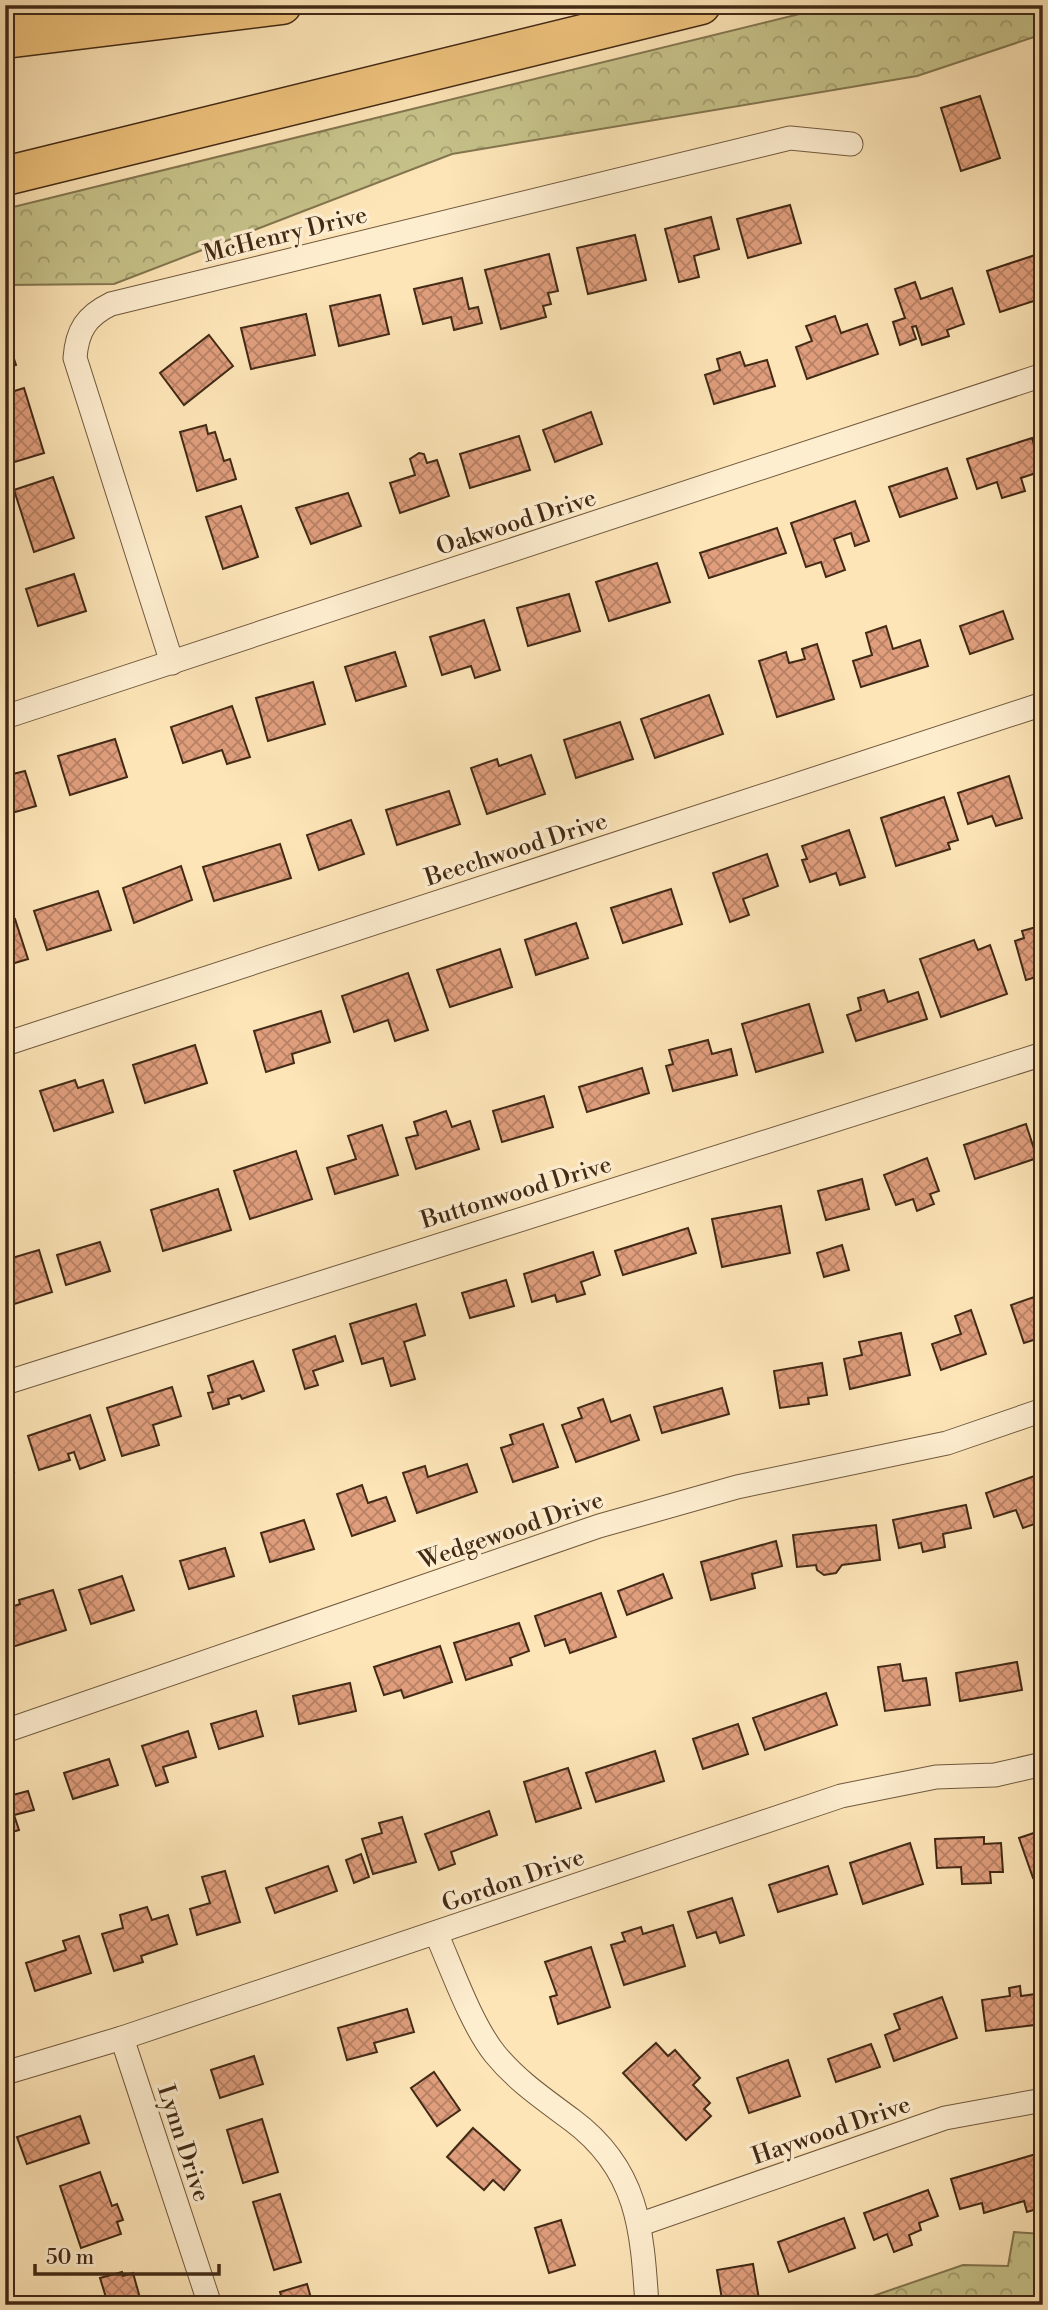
<svg xmlns="http://www.w3.org/2000/svg" width="1048" height="2310" viewBox="0 0 1048 2310" font-family="'Libre Bodoni',serif">
<style>
.forest{fill:url(#forest-crowns);stroke:#847650;stroke-width:2}
.building{fill:url(#building-cross-hatch);stroke:#422a16;stroke-width:2}
.lines{fill:none;stroke-linecap:round;stroke-linejoin:round}
.minor-casing{stroke:#71593e;stroke-width:25}
.motorway-casing{stroke:#422a16;stroke-width:41}
.minor{stroke:#feeed0;stroke-width:23}
.motorway{stroke:#eec27c;stroke-width:38}
.labels{text-anchor:middle;stroke-width:7;stroke-linejoin:round;paint-order:stroke}
.street-label{font-size:24px;fill:#422a16;stroke:#feeed0}
</style>
<defs>
<pattern id="forest-crowns" width="20" height="18" patternUnits="userSpaceOnUse" patternTransform="scale(1.75)"><rect width="20" height="18" fill="#c6c289"/><path d="M2 6a3 3 0 1 1 6 0M12 15a3 3 0 1 1 6 0" fill="none" stroke="#a29e6f"/></pattern>
<pattern id="building-cross-hatch" width="8" height="8" patternUnits="userSpaceOnUse" patternTransform="scale(1.75)"><rect width="8" height="8" fill="#e09e7d"/><path d="M0 0l8 8M0 8l8-8" fill="none" stroke="#b78165"/></pattern>
</defs>
<rect width="100%" height="100%" fill="#fde5b7"/>
<filter id="stains"><feTurbulence type="fractalNoise" baseFrequency=".00286" numOctaves="4"/><feColorMatrix values="0 0 0 0 .2 0 0 0 0 .09 0 0 0 0 .02 0 0 0 .5 -.17"/></filter>
<radialGradient id="worn" r=".72"><stop offset=".6" stop-color="#630" stop-opacity="0"/><stop offset="1" stop-color="#630" stop-opacity=".3"/></radialGradient>
<g class="forest">
<polygon points="836,5 1043,5 1043,34 917,76 452,154 114,284 5,285 5,209"/>
<polygon points="1014,2232 1043,2234 1043,2305 847,2305 963,2265 1008,2266"/>
</g>
<g class="building">
<polygon points="980,96 1000,158 961,171 941,108"/>
<polygon points="790,205 801,243 748,258 737,219"/>
<polygon points="711,217 719,249 694,256 699,277 679,282 665,229"/>
<polygon points="635,235 646,280 588,294 577,248"/>
<polygon points="549,254 558,291 548,293 551,304 543,306 546,317 501,329 485,270"/>
<polygon points="1035,255 1043,278 1043,298 1000,312 987,271"/>
<polygon points="462,278 469,309 478,307 482,323 454,330 451,317 423,324 414,289"/>
<polygon points="915,282 921,299 952,288 964,324 947,330 949,336 922,345 916,326 912,327 916,339 900,345 893,322 905,318 895,289"/>
<polygon points="380,295 389,334 339,346 330,306"/>
<polygon points="306,314 315,355 251,369 241,328"/>
<polygon points="835,316 841,333 867,324 878,354 807,379 796,347 812,341 806,326"/>
<polygon points="5,332 16,365 5,369"/>
<polygon points="209,335 233,366 184,405 160,373"/>
<polygon points="740,352 745,366 767,360 775,386 714,404 705,375 720,370 717,359"/>
<polygon points="24,388 44,453 8,464 5,394"/>
<polygon points="591,412 602,444 555,462 543,430"/>
<polygon points="206,425 208,434 215,432 224,461 230,459 236,479 197,491 180,432"/>
<polygon points="519,436 530,470 470,488 460,454"/>
<polygon points="1032,438 1042,471 1021,478 1025,491 1002,498 997,482 977,489 967,459"/>
<polygon points="419,453 424,454 427,463 437,460 449,496 400,513 390,483 415,475 410,459"/>
<polygon points="947,468 957,498 900,517 889,487"/>
<polygon points="53,477 74,538 34,552 14,490"/>
<polygon points="348,493 361,526 311,544 296,508"/>
<polygon points="855,501 869,541 855,546 851,533 834,539 845,570 826,577 821,562 806,567 791,523"/>
<polygon points="241,506 258,557 223,569 206,517"/>
<polygon points="777,528 786,553 709,578 700,553"/>
<polygon points="657,563 670,602 609,621 596,582"/>
<polygon points="74,574 86,611 38,626 26,589"/>
<polygon points="569,594 580,631 528,646 517,608"/>
<polygon points="1003,611 1013,639 970,654 960,626"/>
<polygon points="484,620 500,670 475,678 471,666 442,675 430,637"/>
<polygon points="886,626 893,649 920,640 928,666 861,687 853,661 872,655 866,633"/>
<polygon points="817,644 834,699 777,717 759,661 786,652 789,663 805,659 802,649"/>
<polygon points="395,652 406,686 356,701 345,667"/>
<polygon points="313,682 325,724 268,741 256,698"/>
<polygon points="709,695 723,734 655,758 641,719"/>
<polygon points="232,706 250,757 227,764 222,750 183,763 171,727"/>
<polygon points="620,722 633,759 576,778 564,740"/>
<polygon points="115,739 127,777 70,795 58,756"/>
<polygon points="531,755 545,794 487,814 471,768 497,759 499,766"/>
<polygon points="25,771 36,806 5,815 5,776"/>
<polygon points="1009,776 1022,818 996,826 992,816 968,824 958,793"/>
<polygon points="449,791 460,824 397,845 386,810"/>
<polygon points="944,797 958,840 948,843 950,849 896,866 881,818"/>
<polygon points="351,820 364,854 319,870 307,835"/>
<polygon points="849,830 865,877 840,885 836,873 810,882 802,860 807,859 802,846"/>
<polygon points="280,844 291,878 214,901 203,867"/>
<polygon points="767,854 778,886 743,899 749,915 730,922 713,873"/>
<polygon points="181,866 192,900 134,923 123,888"/>
<polygon points="671,889 682,924 623,943 611,908"/>
<polygon points="98,891 111,930 47,950 34,911"/>
<polygon points="15,919 28,959 5,966 5,922"/>
<polygon points="576,923 588,958 536,975 525,940"/>
<polygon points="1043,925 1043,975 1026,980 1015,941 1024,938 1022,931"/>
<polygon points="974,940 978,950 990,945 1007,994 941,1017 920,959"/>
<polygon points="500,949 512,987 450,1007 437,970"/>
<polygon points="408,973 428,1030 395,1041 388,1020 354,1032 342,996"/>
<polygon points="884,990 888,1002 918,992 927,1019 856,1041 847,1015 861,1010 858,998"/>
<polygon points="809,1004 823,1052 756,1072 742,1024"/>
<polygon points="321,1011 330,1042 292,1054 294,1063 266,1072 254,1031"/>
<polygon points="708,1040 712,1054 731,1049 737,1075 673,1091 666,1066 673,1064 669,1050"/>
<polygon points="195,1045 207,1083 145,1103 133,1065"/>
<polygon points="642,1068 649,1093 587,1112 579,1087"/>
<polygon points="75,1080 78,1088 103,1080 113,1112 54,1131 40,1091"/>
<polygon points="544,1096 553,1127 502,1142 493,1111"/>
<polygon points="446,1111 452,1127 470,1121 479,1149 416,1169 406,1138 418,1135 414,1122"/>
<polygon points="1026,1124 1037,1158 975,1179 964,1145"/>
<polygon points="382,1125 398,1175 335,1194 327,1168 356,1159 348,1136"/>
<polygon points="296,1151 312,1199 250,1219 234,1171"/>
<polygon points="927,1158 939,1191 930,1194 934,1204 917,1211 913,1199 896,1205 884,1175"/>
<polygon points="862,1179 869,1209 826,1220 818,1191"/>
<polygon points="218,1189 231,1230 163,1251 151,1210"/>
<polygon points="781,1206 790,1253 722,1267 712,1219"/>
<polygon points="688,1228 696,1253 623,1275 615,1251"/>
<polygon points="100,1242 110,1271 66,1285 57,1255"/>
<polygon points="842,1245 849,1270 824,1277 817,1253"/>
<polygon points="39,1250 52,1292 5,1307 5,1260"/>
<polygon points="593,1252 600,1275 581,1282 585,1294 557,1302 555,1295 532,1302 524,1274"/>
<polygon points="506,1280 514,1306 470,1318 462,1293"/>
<polygon points="1043,1294 1043,1337 1024,1343 1011,1305"/>
<polygon points="416,1304 425,1335 404,1342 415,1379 391,1386 383,1358 362,1364 350,1324"/>
<polygon points="971,1310 986,1354 941,1370 932,1344 961,1334 955,1316"/>
<polygon points="901,1333 910,1375 850,1389 844,1359 862,1355 859,1342"/>
<polygon points="335,1336 343,1361 313,1371 318,1385 305,1389 293,1350"/>
<polygon points="253,1361 264,1391 242,1399 240,1395 228,1399 229,1404 213,1409 208,1393 213,1392 208,1376"/>
<polygon points="822,1363 827,1395 808,1398 809,1404 780,1408 774,1371"/>
<polygon points="172,1387 181,1416 153,1425 159,1445 122,1456 107,1408"/>
<polygon points="722,1388 729,1414 662,1433 654,1407"/>
<polygon points="603,1399 611,1422 630,1415 639,1440 576,1462 562,1425 582,1418 578,1408"/>
<polygon points="90,1415 105,1460 80,1469 74,1452 68,1454 70,1460 39,1470 28,1436"/>
<polygon points="543,1424 558,1467 513,1482 501,1448 513,1444 510,1435"/>
<polygon points="5,1445 14,1472 5,1475"/>
<polygon points="467,1464 477,1492 417,1513 403,1473 425,1466 428,1477"/>
<polygon points="1043,1473 1043,1521 1023,1528 1016,1510 994,1517 986,1493"/>
<polygon points="362,1485 368,1503 386,1497 395,1521 352,1536 337,1494"/>
<polygon points="966,1505 971,1528 943,1534 945,1547 923,1552 921,1543 899,1548 893,1520"/>
<polygon points="304,1520 314,1549 270,1562 261,1533"/>
<polygon points="876,1525 880,1560 842,1565 836,1573 824,1575 817,1570 816,1565 797,1567 793,1535"/>
<polygon points="776,1541 782,1566 752,1574 755,1588 711,1600 701,1562"/>
<polygon points="225,1548 234,1576 189,1589 180,1561"/>
<polygon points="663,1574 672,1598 627,1615 618,1591"/>
<polygon points="122,1576 134,1610 91,1624 79,1590"/>
<polygon points="53,1590 66,1630 6,1649 5,1617 11,1615 8,1608 20,1604 19,1600"/>
<polygon points="601,1593 616,1637 570,1653 565,1639 545,1646 535,1616"/>
<polygon points="519,1623 529,1651 510,1658 512,1665 466,1680 454,1643"/>
<polygon points="440,1646 452,1682 404,1698 401,1690 384,1695 374,1667"/>
<polygon points="1017,1662 1022,1690 960,1701 956,1673"/>
<polygon points="900,1664 903,1681 926,1678 930,1705 885,1711 878,1667"/>
<polygon points="350,1683 356,1711 299,1724 293,1696"/>
<polygon points="826,1693 837,1725 765,1750 753,1718"/>
<polygon points="256,1711 263,1736 219,1749 211,1724"/>
<polygon points="738,1724 748,1754 703,1769 693,1739"/>
<polygon points="188,1731 196,1757 163,1767 168,1782 156,1786 142,1746"/>
<polygon points="655,1751 664,1781 596,1802 586,1773"/>
<polygon points="109,1759 118,1785 73,1799 64,1773"/>
<polygon points="568,1768 581,1808 536,1822 524,1782"/>
<polygon points="28,1791 34,1810 14,1815 19,1830 5,1834 5,1797"/>
<polygon points="489,1811 497,1835 451,1852 455,1864 439,1870 425,1834"/>
<polygon points="402,1817 416,1862 373,1874 362,1839 382,1833 379,1823"/>
<polygon points="1043,1830 1043,1874 1033,1878 1019,1838"/>
<polygon points="984,1837 984,1844 1001,1843 1003,1872 990,1872 991,1883 962,1884 961,1867 937,1868 935,1839"/>
<polygon points="910,1843 923,1884 863,1904 850,1863"/>
<polygon points="361,1854 369,1877 354,1883 346,1860"/>
<polygon points="328,1866 337,1891 275,1913 266,1888"/>
<polygon points="828,1866 837,1894 778,1912 769,1885"/>
<polygon points="225,1871 240,1922 197,1935 190,1909 210,1903 202,1877"/>
<polygon points="732,1898 744,1935 720,1943 716,1932 697,1938 688,1912"/>
<polygon points="147,1907 152,1920 168,1915 177,1944 141,1956 143,1962 114,1971 102,1934 123,1928 120,1915"/>
<polygon points="673,1925 685,1966 624,1985 611,1945 625,1941 622,1933 641,1927 643,1934"/>
<polygon points="79,1936 91,1973 35,1991 26,1963 66,1950 63,1941"/>
<polygon points="591,1947 610,2007 558,2024 550,1997 557,1995 545,1962"/>
<polygon points="1020,1986 1021,1996 1043,1993 1043,2024 986,2031 982,2000 1010,1996 1009,1988"/>
<polygon points="942,1997 957,2038 894,2061 885,2035 900,2029 894,2014"/>
<polygon points="407,2009 414,2032 374,2043 377,2052 347,2060 338,2028"/>
<polygon points="656,2043 668,2056 675,2050 700,2078 693,2085 710,2103 704,2109 711,2116 686,2140 623,2073"/>
<polygon points="871,2044 880,2067 836,2082 828,2059"/>
<polygon points="254,2056 263,2084 220,2098 211,2070"/>
<polygon points="788,2060 800,2096 749,2113 737,2078"/>
<polygon points="434,2072 460,2110 437,2126 411,2088"/>
<polygon points="80,2116 89,2143 27,2164 17,2137"/>
<polygon points="262,2119 278,2172 243,2183 227,2130"/>
<polygon points="473,2128 520,2170 504,2190 493,2180 484,2190 447,2157"/>
<polygon points="1036,2154 1043,2178 1043,2207 1027,2212 1024,2201 984,2213 982,2203 960,2209 951,2179"/>
<polygon points="100,2172 112,2206 117,2204 123,2220 117,2222 121,2234 81,2248 60,2186"/>
<polygon points="928,2190 938,2216 919,2223 921,2230 909,2235 912,2245 894,2252 887,2234 874,2240 864,2213"/>
<polygon points="280,2194 301,2262 274,2270 253,2202"/>
<polygon points="844,2218 855,2248 789,2272 778,2242"/>
<polygon points="561,2220 575,2265 549,2273 535,2228"/>
<polygon points="753,2264 760,2305 723,2305 717,2270"/>
<polygon points="122,2272 123,2276 133,2273 142,2305 116,2305 115,2301 108,2304 100,2278"/>
<polygon points="307,2284 313,2305 284,2305 280,2292"/>
</g>
<g class="lines">
<g class="minor-casing">
<g id="minor">
<path d="M172 663 75 358C77 331 86 316 111 304L790 138 851 144"/>
<polyline points="5,717 1043,375"/>
<polyline points="5,1044 1043,704"/>
<polyline points="5,1383 1043,1054"/>
<polyline points="5,1731 599,1526 737,1487 947,1443 1043,1410"/>
<path d="M436 1933C452 1969 471 2024 495 2054 517 2081 544 2099 572 2120 638 2169 642 2228 647 2305"/>
<polyline points="122,2038 210,2305"/>
<polyline points="5,2073 122,2038 841,1796 936,1777 995,1775 1043,1764"/>
<polyline points="641,2224 945,2118 1043,2100"/>
</g>
</g>
<g class="motorway-casing">
<g id="motorway">
<polyline points="5,30 36,5"/>
<polyline points="5,39 282,5"/>
<polyline points="5,176 701,5"/>
</g>
</g>
<use href="#minor" class="minor"/>
<use href="#motorway" class="motorway"/>
</g>
<g class="labels">
<g class="street-label">
<text transform="translate(285 234) rotate(-14)" y="8">McHenry Drive</text>
<text transform="translate(516 522) rotate(-18)" y="8">Oakwood Drive</text>
<text transform="translate(516 849) rotate(-18)" y="8">Beechwood Drive</text>
<text transform="translate(516 1192) rotate(-17)" y="8">Buttonwood Drive</text>
<text transform="translate(511 1530) rotate(-19)" y="8">Wedgewood Drive</text>
<text transform="translate(513 1880) rotate(-19)" y="8">Gordon Drive</text>
<text transform="translate(831 2130) rotate(-19)" y="8">Haywood Drive</text>
<text transform="translate(184 2143) rotate(72)" y="8">Lynn Drive</text>
</g>
</g>
<rect width="1048" height="2310" fill="none" stroke="#fde5b7" stroke-width="28"/>
<rect x="7" y="7" width="1034" height="2296" fill="none" stroke="#422a16" stroke-width="3.5"/>
<rect x="14" y="14" width="1020" height="2282" fill="none" stroke="#422a16" stroke-width="2"/>
<path d="M35 2264v10h184v-10" fill="none" stroke="#422a16" stroke-width="3.5"/>
<text x="46" y="2264" font-size="21" fill="#422a16" stroke="#feeed0" stroke-width="5" paint-order="stroke">50 m</text>
<rect width="100%" height="100%" filter="url(#stains)"/>
<rect width="100%" height="100%" fill="url(#worn)"/>
</svg>
